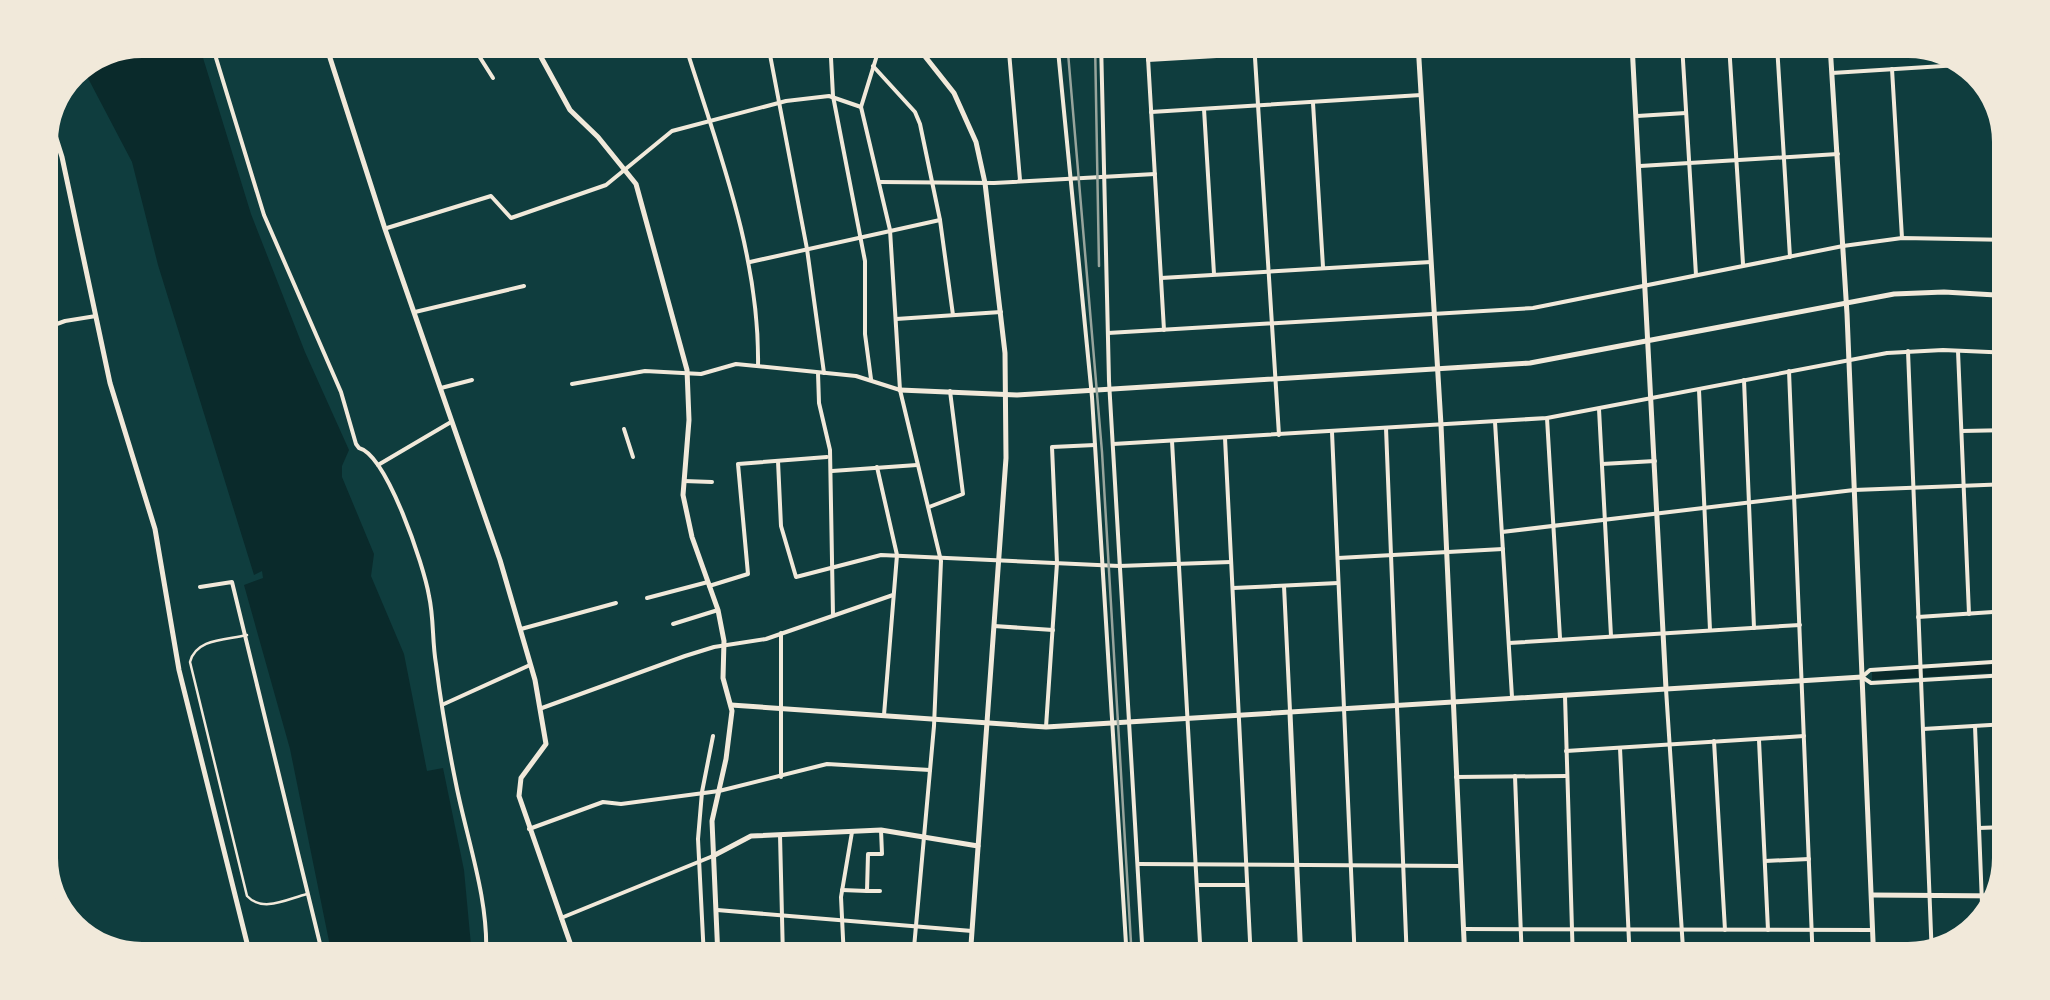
<svg xmlns="http://www.w3.org/2000/svg" width="2050" height="1000" viewBox="0 0 2050 1000" font-family="Karla,sans-serif">
<style>
.water{fill:#0a2a2b}
.lines{fill:none;stroke-linecap:round;stroke-linejoin:round}
.pedestrian{stroke:#f1e9da;stroke-width:2.5}
.minor{stroke:#f1e9da;stroke-width:4}
.tertiary{stroke:#f1e9da;stroke-width:5}
.secondary{stroke:#f1e9da;stroke-width:5}
.primary{stroke:#f1e9da;stroke-width:5}
.rail{stroke:#97a49c;stroke-width:2.5}
.rim{fill:none;stroke:#f1e9da;stroke-width:12}
</style>
<rect width="100%" height="100%" fill="#0f3d3e"/>
<g class="water">
<polygon points="142,35 196,35 251,214 305,352 349,450 342,466 342,477 374,554 371,576 404,654 427,771 443,768 464,870 472,956 332,956 290,749 244,585 263,578 262,571 254,575 158,265 132,162 79,61"/>
<polygon points="2008,663 2007,672 1872,680 1872,672"/>
</g>
<g class="lines">
<path class="pedestrian" d="M247 635C227 640 196 638 190 662L247 896C263 913 287 899 307 894"/>
<g class="minor">
<path d="M209 35 264 215 341 392 356 444 359 448C387 455 424 566 429 596 434 618 432 641 436 664 441 704 448 745 456 784 467 840 489 899 486 957"/>
<polyline points="467,37 493,78"/>
<path d="M683 38C716 144 760 254 758 366"/>
<polyline points="767,39 807,249 824,373"/>
<polyline points="830,39 833,96 865,261 865,334 871,379"/>
<polyline points="882,39 861,107 890,230 900,390 941,561 934,726 913,959"/>
<polyline points="1008,40 1020,180"/>
<polyline points="1057,40 1092,397 1127,960"/>
<polyline points="1101,41 1109,381 1143,960"/>
<polyline points="1147,41 1164,330"/>
<polyline points="1254,42 1279,435"/>
<polyline points="1682,44 1696,275"/>
<polyline points="1729,44 1743,264"/>
<polyline points="1777,45 1790,257"/>
<polyline points="1148,60 1435,43"/>
<polyline points="873,66 915,112 920,124 940,220 953,315"/>
<polyline points="1892,69 1902,238"/>
<polyline points="1832,73 1975,64"/>
<polyline points="1313,103 1323,267"/>
<polyline points="1204,109 1214,274"/>
<polyline points="1151,112 1421,95"/>
<polyline points="1637,116 1686,113"/>
<polyline points="1640,166 1838,154"/>
<polyline points="880,182 994,183 1155,174"/>
<polyline points="387,228 491,196 511,218 606,185 672,131 786,101 829,96 861,107"/>
<polyline points="750,262 940,220"/>
<polyline points="1161,278 1431,262"/>
<polyline points="2008,296 2011,376"/>
<polyline points="415,312 524,286"/>
<polyline points="896,319 1001,312"/>
<polyline points="35,332 65,321 96,316"/>
<polyline points="1108,333 1533,308 1843,246 1902,238 2013,240"/>
<polyline points="1908,351 1932,958"/>
<polyline points="1958,351 1969,614"/>
<polyline points="1789,371 1813,964"/>
<polyline points="818,373 819,403 830,450 833,615"/>
<polyline points="1744,380 1754,628"/>
<polyline points="572,384 645,371 701,374 736,364 856,376 900,390"/>
<polyline points="441,388 472,380"/>
<polyline points="1699,390 1710,630"/>
<polyline points="1599,409 1611,636"/>
<polyline points="1547,418 1560,638"/>
<polyline points="1495,422 1512,697"/>
<polyline points="1386,428 1407,962"/>
<polyline points="624,429 633,457"/>
<polyline points="1962,431 2011,430"/>
<polyline points="1332,432 1355,962"/>
<polyline points="1225,438 1251,961"/>
<polyline points="1172,441 1201,961"/>
<polyline points="1113,444 1547,418 1887,353 1943,350 2012,353"/>
<polyline points="778,461 781,526 796,577 881,555 1119,566 1231,562"/>
<polyline points="1602,464 1655,461"/>
<polyline points="378,465 451,422"/>
<polyline points="877,467 897,555 884,715"/>
<polyline points="832,471 917,465"/>
<polyline points="684,481 712,482"/>
<polyline points="929,507 963,494 950,391"/>
<polyline points="1502,532 1854,490 2010,484"/>
<polyline points="1338,558 1503,549"/>
<polyline points="709,586 748,574 738,464 827,457"/>
<polyline points="1284,586 1290,711"/>
<polyline points="200,587 232,582 323,956"/>
<polyline points="1233,588 1338,583"/>
<polyline points="647,598 708,582"/>
<polyline points="1918,617 2008,611"/>
<polyline points="673,624 718,610"/>
<polyline points="994,626 1053,630"/>
<polyline points="521,629 616,603"/>
<polyline points="1509,643 1800,625"/>
<polyline points="1862,677 1870,670 2008,661"/>
<polyline points="1862,677 1871,683 2007,675"/>
<polyline points="1666,689 1684,964"/>
<polyline points="1565,696 1573,963"/>
<polyline points="444,704 530,665"/>
<polyline points="542,708 685,656 714,647 766,639 893,595"/>
<polyline points="1975,726 1983,929"/>
<polyline points="1046,727 1057,563 1052,447 1095,445"/>
<polyline points="1923,729 2007,724"/>
<polyline points="1759,740 1768,930"/>
<polyline points="1714,741 1725,930"/>
<polyline points="1620,748 1630,963"/>
<polyline points="1566,751 1804,736"/>
<polyline points="1515,776 1522,963"/>
<polyline points="781,777 781,633"/>
<polyline points="1456,777 1566,776"/>
<polyline points="1979,828 2005,827"/>
<polyline points="529,829 603,802 621,804 719,791 827,764 930,770"/>
<polyline points="780,835 783,958"/>
<polyline points="1765,861 1809,859"/>
<polyline points="1138,864 1460,866"/>
<polyline points="1198,885 1247,885"/>
<polyline points="842,890 867,891 868,854 882,854 881,830"/>
<polyline points="867,891 880,891"/>
<polyline points="717,910 972,931"/>
<polyline points="561,918 713,856"/>
<polyline points="1463,929 1872,930"/>
<polyline points="211,955 236,947 239,955"/>
<polyline points="718,957 782,950"/>
<polyline points="704,958 698,839 702,792 713,736"/>
<polyline points="844,959 841,897 852,832"/>
</g>
<g class="tertiary">
<polyline points="530,37 570,110 598,137 636,184 687,370 689,420 683,495 692,537 718,610 724,641 723,678 732,711 726,759 712,821 718,958"/>
<polyline points="1418,43 1441,425 1465,962"/>
<polyline points="1632,44 1666,689"/>
<polyline points="1830,45 1847,314 1874,965"/>
<polyline points="1995,80 2008,296"/>
<polyline points="39,128 52,125"/>
<polyline points="900,390 1017,395 1530,363 1894,294 1944,292 2013,296"/>
<polyline points="731,705 1046,727 1862,677"/>
<polyline points="1290,713 1301,961"/>
<polyline points="713,856 751,836 881,830 978,846"/>
<polyline points="1872,895 2004,896"/>
</g>
<polyline class="secondary" points="47,110 62,157 110,383 155,529 179,670 250,955"/>
<g class="primary">
<polyline points="323,36 385,229 500,560 535,680 546,744 521,778 519,796 575,957"/>
<polyline points="912,40 954,93 976,142 985,183 1005,353 1006,458 970,959"/>
</g>
<g class="rail">
<polyline points="1067,41 1102,452 1132,960"/>
<polyline points="1095,41 1099,266"/>
</g>
</g>
<path d="M0 0H2050V1000H0ZM142 52H1908A90 90 0 0 1 1998 142V858A90 90 0 0 1 1908 948H142A90 90 0 0 1 52 858V142A90 90 0 0 1 142 52Z" fill="#f1e9da" fill-rule="evenodd"/>
<path class="rim" d="M142 52H1908A90 90 0 0 1 1998 142V858A90 90 0 0 1 1908 948H142A90 90 0 0 1 52 858V142A90 90 0 0 1 142 52Z"/>
</svg>
